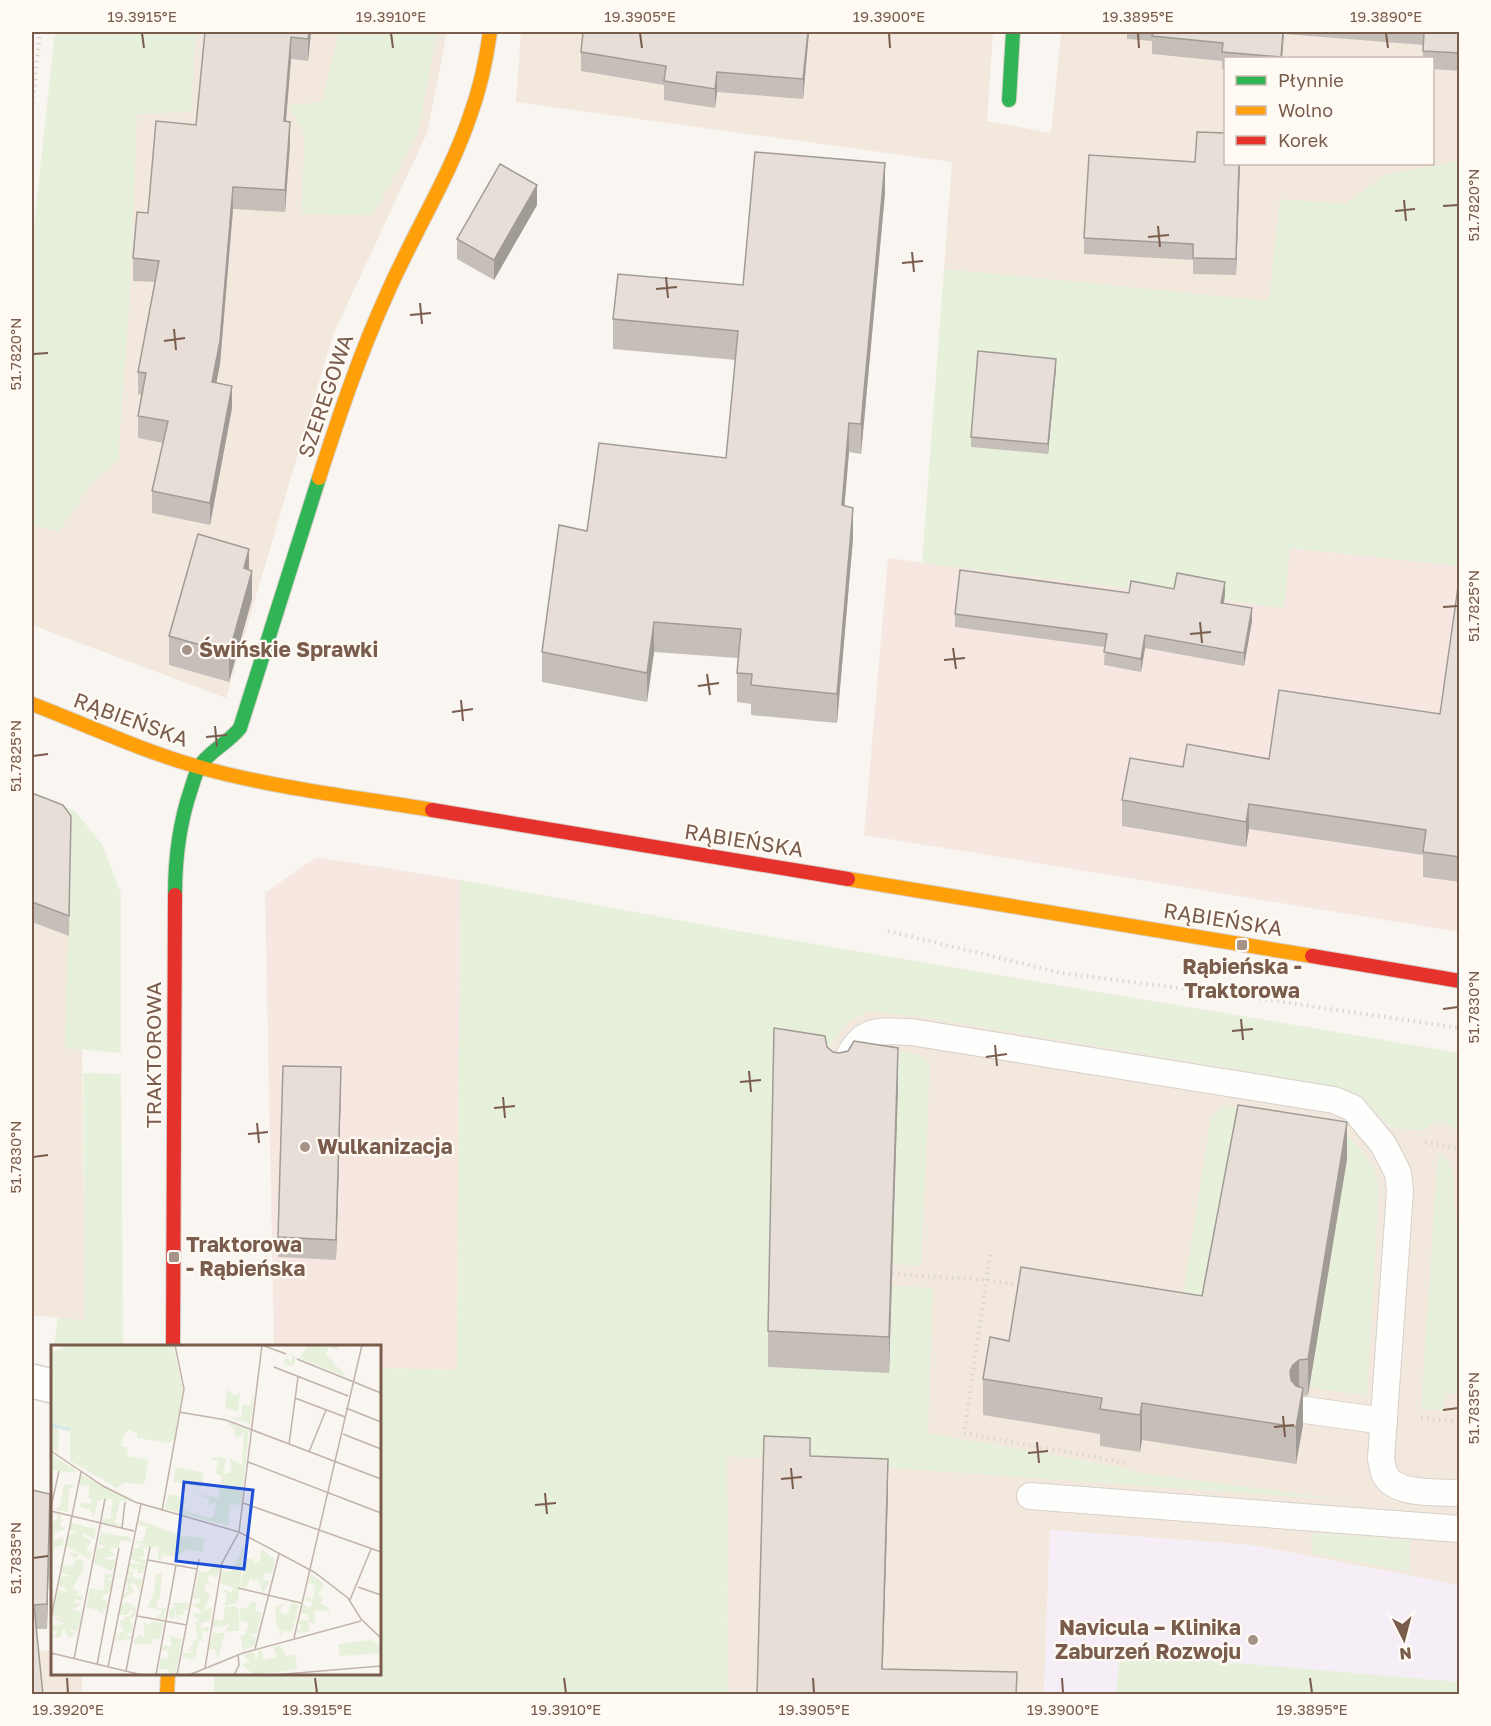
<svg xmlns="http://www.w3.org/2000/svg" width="1491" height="1726" viewBox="0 0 1491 1726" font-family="'Golos Text',sans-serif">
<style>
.residential{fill:#f2e8de;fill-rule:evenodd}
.commercial{fill:#f6e8e1}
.education{fill:#f6eef6}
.green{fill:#e7f0db}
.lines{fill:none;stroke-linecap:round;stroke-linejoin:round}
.lane-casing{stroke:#d7d1cb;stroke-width:28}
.street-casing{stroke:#d7d1cb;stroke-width:36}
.fast-casing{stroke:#d9d2cb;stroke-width:16}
.slow-casing{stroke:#d9d2cb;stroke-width:16}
.jam-casing{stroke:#d9d2cb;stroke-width:16}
.path{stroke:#dcd5d0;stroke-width:4;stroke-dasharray:1.5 4.5;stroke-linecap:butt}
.lane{stroke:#fefefd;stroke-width:26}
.street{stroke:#fefefd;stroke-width:33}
.fast{stroke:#30b455;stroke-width:14}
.slow{stroke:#ff9f0a;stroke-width:14}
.jam{stroke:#e5322d;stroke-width:14}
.wall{fill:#c6bfb9}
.shaded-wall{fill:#a19b96}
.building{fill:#e6ded7;stroke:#a19b96;stroke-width:1.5}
.ticks{fill:none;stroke:#7a5c4d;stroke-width:2}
.poi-dot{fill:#a69286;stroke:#fffaf3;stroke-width:2}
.labels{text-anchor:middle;stroke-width:4.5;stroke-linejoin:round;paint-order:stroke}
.street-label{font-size:21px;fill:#7a5c4d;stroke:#fffaf3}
.poi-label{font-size:21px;font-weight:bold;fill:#7a5c4d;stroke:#fffaf3;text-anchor:start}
.inset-river{fill:none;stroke:#d0e8ea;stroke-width:3}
.inset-road{fill:none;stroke:#c2b3aa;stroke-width:1.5}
.view{fill:#1d4ed8;fill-opacity:0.15;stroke:#1d4ed8;stroke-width:3}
.inset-edge{fill:none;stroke:#7a5c4d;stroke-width:3}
.neatline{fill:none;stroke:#7a5c4d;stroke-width:2}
.ticks-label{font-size:15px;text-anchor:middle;fill:#7a5c4d}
</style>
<rect width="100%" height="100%" fill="#f9f5f0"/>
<g class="residential">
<polygon points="64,32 447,32 427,133 333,335 226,698 32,625 32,367"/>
<path d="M521 32H993L987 121 1051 133 1061 32H1459V216L1269 302 944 269 952 162 516 102ZM1226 58H1432V164H1226Z"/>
<polygon points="32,793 71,836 66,1048 82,1050 85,1321 32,1315"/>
<polygon points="743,932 1459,1053 1459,1585 1252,1545 1050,1530 1044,1694 728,1694 727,1456"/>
<polygon points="52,1650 52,1674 82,1674 82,1694 32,1694 32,1651"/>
</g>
<g class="commercial">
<polygon points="1289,548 1459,566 1459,932 864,835 888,558 1283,608"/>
<polygon points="316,857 460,880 457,1370 380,1368 380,1346 274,1346 265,893"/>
</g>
<polygon class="education" points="1050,1530 1252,1545 1459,1585 1459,1694 1044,1694"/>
<g class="green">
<polygon points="55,32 196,32 191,112 137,114 130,293 118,460 93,481 59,531 32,525 32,243"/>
<polygon points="339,32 437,32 418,133 373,215 301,214 305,135 289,105 322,102"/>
<polygon points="1459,161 1459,566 1290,548 1284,608 922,563 944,269 1269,301 1280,199 1345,204 1385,175"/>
<polygon points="45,798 75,811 88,827 103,846 121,894 121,1053 65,1048 71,836"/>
<path d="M460 880 743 932 1459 1053V1135C1448 1122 1438 1115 1425 1131L1392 1128 1366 1103 1349 1093 1306 1081 934 1019 870 1011 847 1022 828 1048 889 1373 892 1286 933 1288 928 1433 1120 1467 1140 1473 1354 1501 727 1456 728 1694H214V1674H380V1368L457 1370Z"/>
<polygon points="905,1051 919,1055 930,1062 921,1266 893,1264 898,1085 886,1054"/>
<polygon points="83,1073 121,1074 123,1346 54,1346 58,1318 85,1320"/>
<path d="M1233 1106 1324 1121 1340 1127 1362 1151 1374 1169 1379 1187 1367 1396 1309 1387 1347 1159 1207 1307 1182 1302 1211 1118C1217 1109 1223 1107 1233 1106Z"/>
<polygon points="1438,1154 1448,1159 1453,1171 1454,1204 1460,1240 1459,1394 1444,1393 1443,1410 1421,1410"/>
<polygon points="1311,1533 1410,1540 1410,1572 1312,1553"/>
<polygon points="1120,1653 1459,1682 1459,1694 1116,1694"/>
</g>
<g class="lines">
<g class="lane-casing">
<g id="lane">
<path d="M841 1071C861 1030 868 1030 911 1032L1334 1100 1353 1108 1383 1144 1398 1173 1400 1191 1381 1459C1382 1463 1383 1469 1384 1473 1394 1496 1438 1492 1460 1493"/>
<polyline points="1305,1410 1384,1421"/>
<polyline points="1030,1496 1460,1529"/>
</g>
</g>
<g class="street-casing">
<polyline id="street" points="32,1381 52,1386"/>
</g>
<g class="fast-casing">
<g id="fast">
<polyline points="1009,100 1013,32"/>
<path d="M175 895C175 858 179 824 191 789 194 780 196 770 202 763 213 749 229 742 240 728L319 478"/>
</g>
</g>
<g class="slow-casing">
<g id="slow">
<path d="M319 478C339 416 360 353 387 294 413 234 449 178 470 116 480 89 486 61 490 32"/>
<path d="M32 704C87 725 142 751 199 767 274 788 355 797 432 810"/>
<polyline points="848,879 1312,956"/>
<polyline points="167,1694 168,1674"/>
</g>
</g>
<g class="jam-casing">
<g id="jam">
<polyline points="432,810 848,879"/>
<polyline points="1312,956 1460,981"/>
<polyline points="173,1346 175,895"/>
</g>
</g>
<g class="path">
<polyline points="32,110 40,32"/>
<polyline points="888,931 1061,973 1249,997 1460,1028"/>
<polyline points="1425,1142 1460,1149"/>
<polyline points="990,1255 964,1433 1125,1463"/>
<polyline points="892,1274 986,1280 1021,1285"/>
<polyline points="1421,1418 1460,1422"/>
</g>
<use href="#lane" class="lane"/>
<use href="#street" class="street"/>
<use href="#fast" class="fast"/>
<use href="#slow" class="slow"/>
<use href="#jam" class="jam"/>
</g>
<g class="wall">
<polygon points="205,32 311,32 308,61 291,59 286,121 290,144 285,212 233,209 220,364 216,383 232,408 210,525 152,513 152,491 163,443 138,438 138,416 142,395 138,394 138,372 155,282 133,281 133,258 148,213 196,125"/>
<polygon points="809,32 803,99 717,92 715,108 664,100 664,85 581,71 581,52"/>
<polygon points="1127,32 1460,32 1460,71 1432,69 1432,58 1423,58 1423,45 1284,34 1282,58 1226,58 1226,70 1222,69 1222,61 1152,54 1152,41 1127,39"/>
<polygon points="1195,162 1240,164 1236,275 1193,274 1193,260 1084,254 1084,238"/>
<polygon points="885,193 861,454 849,452 844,506 853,538 837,723 751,715 751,704 737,702 737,673 738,658 654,652 647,702 542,682 542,652 587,531 726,458 736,360 613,349 613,319 743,285"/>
<polygon points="537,205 494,280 457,259 457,239"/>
<polygon points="1056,369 1048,454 971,447 971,437"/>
<polygon points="249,570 252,599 229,682 169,665 169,636"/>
<polygon points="1460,587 1460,882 1423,877 1423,855 1249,829 1246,847 1122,826 1122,800 1183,767 1269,759 1440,714"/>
<polygon points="1129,593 1225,595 1224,604 1252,621 1244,666 1145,648 1141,672 1104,665 1105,647 955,627 955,614"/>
<polygon points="32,793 71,816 69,936 32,922"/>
<polygon points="827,1047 833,1052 898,1085 889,1373 768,1367 768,1331"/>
<polygon points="341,1087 336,1260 278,1257 278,1237"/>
<polygon points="1347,1159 1308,1395 1303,1396 1303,1425 1296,1464 1142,1440 1140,1452 1100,1446 1100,1434 983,1415 983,1379 1009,1341 1202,1296"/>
<polygon points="32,1490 50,1518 47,1629 36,1629 32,1695"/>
</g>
<g class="shaded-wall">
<polygon points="309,32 311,32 308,61 308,39"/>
<polygon points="808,32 809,32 803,99 803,79"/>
<polygon points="1283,32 1284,32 1282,58 1281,58"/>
<polygon points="291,37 291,59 284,143 284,121"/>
<polygon points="717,72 717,92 715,108 715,89"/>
<polygon points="290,122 290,144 285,212 285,190"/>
<polygon points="885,163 885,193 861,454 861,424"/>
<polygon points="1239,164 1240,164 1236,275 1236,259"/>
<polygon points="537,185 537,205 494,280 494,260"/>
<polygon points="233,187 233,209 220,364 212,405 212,382"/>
<polygon points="1056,359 1056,369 1048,454 1048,444"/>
<polygon points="232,386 232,408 210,525 210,503"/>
<polygon points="849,423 849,452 842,535 842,505"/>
<polygon points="853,508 853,538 837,723 837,694"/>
<polygon points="249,549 249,578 244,568"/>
<polygon points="252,571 252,599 229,682 229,653"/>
<polygon points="1225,582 1225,595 1221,616 1221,603"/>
<polygon points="1252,608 1252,621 1244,666 1244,653"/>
<polygon points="654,622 654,652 647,702 647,673"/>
<polygon points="1145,635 1145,648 1141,672 1141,659"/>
<polygon points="1249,804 1249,829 1246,847 1246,822"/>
<polygon points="898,1048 898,1085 889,1373 889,1337"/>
<polygon points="341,1067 341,1087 336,1260 336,1240"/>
<polygon points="1347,1122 1347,1159 1308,1395 1308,1359"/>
<polygon points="1299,1360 1299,1396 1290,1407 1290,1371 1293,1365"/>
<polygon points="1303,1388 1303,1425 1296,1464 1296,1427"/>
<polygon points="1142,1403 1142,1440 1140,1452 1140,1415"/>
<polygon points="888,1459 888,1495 882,1695 882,1669"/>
<polygon points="50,1494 50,1518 47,1629 47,1604"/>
</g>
<g class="building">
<polygon points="205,32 309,32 308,39 291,37 284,121 290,122 285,190 233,187 220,341 212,382 232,386 210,503 152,491 168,421 138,416 146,373 138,372 159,261 133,258 137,212 148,213 156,121 196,125"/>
<polygon points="583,32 808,32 803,79 717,72 715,89 664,81 666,66 581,52"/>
<polygon points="1153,32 1283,32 1281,57 1222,52 1223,43 1152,36"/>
<polygon points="1424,32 1460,32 1460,53 1423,51"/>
<polygon points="1197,132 1226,133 1226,164 1239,164 1236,259 1193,258 1193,244 1084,238 1089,155 1195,162"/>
<polygon points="755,152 885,163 861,424 849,423 842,505 853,508 837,694 751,685 752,674 737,673 741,629 654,622 647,673 542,652 559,525 587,531 599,443 726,458 738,331 613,319 618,274 743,285"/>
<polygon points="500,164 537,185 494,260 457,239"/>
<polygon points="978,351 1056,359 1048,444 971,437"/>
<polygon points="198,534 249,549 244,568 252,571 229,653 169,636"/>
<polygon points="960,570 1129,593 1131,581 1174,589 1177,573 1225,582 1221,603 1252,608 1244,653 1145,635 1141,659 1104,652 1107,634 955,614"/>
<polygon points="1458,587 1460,587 1460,857 1423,852 1426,830 1249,804 1246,822 1122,800 1130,758 1183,767 1187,744 1269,759 1279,690 1440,714"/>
<polygon points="32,793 63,805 71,816 69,916 32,902"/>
<polygon points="774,1028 825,1036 827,1047 833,1052 839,1053 848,1051 854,1041 898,1048 889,1337 768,1331"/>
<polygon points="283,1066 341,1067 336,1240 278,1237"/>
<polygon points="1238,1105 1347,1122 1308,1359 1299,1360 1293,1365 1290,1371 1291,1380 1296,1386 1303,1388 1296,1427 1142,1403 1140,1415 1100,1409 1102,1398 983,1379 990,1337 1009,1341 1021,1267 1202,1296"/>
<polygon points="764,1436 810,1438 810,1456 888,1459 882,1669 1017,1672 1016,1695 757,1695"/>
<polygon points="32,1490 50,1494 47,1604 34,1605 43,1695 32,1695"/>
</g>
<path class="ticks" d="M142 33 144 48M391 33 393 48M640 33 642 48M889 33 890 48M1138 33 1139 48M1386 33 1388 48M1404 200 1406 221M1443 206 1458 205M1395 211 1415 209M1158 226 1160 247M1148 237 1169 235M912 252 914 272M902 263 923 261M666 277 668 298M656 289 677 287M420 303 422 324M410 315 431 313M174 329 176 350M164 341 185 338M33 354 48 353M1443 607 1458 606M1200 622 1202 643M1190 634 1211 632M953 648 956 669M944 660 965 658M707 674 710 695M698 686 719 683M461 700 463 721M452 712 473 709M215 726 217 747M206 737 227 735M33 756 48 754M1443 1009 1458 1007M1241 1019 1243 1040M1232 1031 1253 1029M995 1045 997 1066M986 1057 1007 1054M749 1071 751 1092M740 1082 761 1080M503 1097 505 1118M494 1108 515 1106M257 1123 259 1143M248 1134 268 1132M33 1157 48 1155M1443 1410 1458 1408M1283 1416 1285 1437M1274 1427 1294 1425M1037 1442 1039 1463M1028 1453 1048 1451M791 1468 793 1489M781 1479 802 1477M545 1493 547 1514M535 1505 556 1503M33 1558 48 1556M67 1678 68 1693M315 1678 317 1693M564 1678 566 1693M813 1678 814 1693M1062 1678 1063 1693M1310 1678 1312 1693"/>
<g class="poi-dot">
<circle cx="187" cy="650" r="6"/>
<rect x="1236" y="939" width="12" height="12" rx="3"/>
<circle cx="305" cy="1147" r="6"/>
<rect x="168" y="1251" width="12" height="12" rx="3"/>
<circle cx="1253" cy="1640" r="6"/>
</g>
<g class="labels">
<g class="street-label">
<text transform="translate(326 396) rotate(-71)" y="7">SZEREGOWA</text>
<text transform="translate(131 720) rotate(20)" y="7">RĄBIEŃSKA</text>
<text transform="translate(744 841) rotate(9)" y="7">RĄBIEŃSKA</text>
<text transform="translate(1223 920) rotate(9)" y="7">RĄBIEŃSKA</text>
<text transform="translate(154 1055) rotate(-90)" y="7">TRAKTOROWA</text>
</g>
<g class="poi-label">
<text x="199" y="657">Świńskie Sprawki</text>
<text x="1242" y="974" text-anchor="middle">Rąbieńska -<tspan x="1242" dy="24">Traktorowa</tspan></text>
<text x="317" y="1154">Wulkanizacja</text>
<text x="186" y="1252">Traktorowa<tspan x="186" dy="24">- Rąbieńska</tspan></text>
<text x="1241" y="1635" text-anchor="end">Navicula – Klinika<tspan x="1241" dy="24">Zaburzeń Rozwoju</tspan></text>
</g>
</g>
<g transform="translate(51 1345)">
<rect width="330" height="330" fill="#f9f5f0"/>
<path d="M20 0H122L132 44 123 95 118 98 86 93V88L77 85 71 95V101L77 102 76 111 97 115 94 137 90 140 74 137 66 143 19 116V84H8L7 108 0 103V7ZM257 0H288L286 5 277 2 275 10 296 32 251 14 253 9 250 14 244 12 243 21 233 19 235 10 240 18 241 11 222 3 248 13ZM176 45 184 50 189 47 187 66 174 63ZM203 45 200 79 198 82H196L199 79 178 73 191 72V59L199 61ZM174 76 198 85 190 160 179 159 177 181 114 164 118 149 129 151 127 155 135 152 132 165 158 173 163 171 165 157 157 160 158 153 139 148 167 153 171 131 165 129 167 114 161 116V112L175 113 172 129 180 127 179 113 191 121 193 87 185 94 183 84ZM0 110 25 125 26 128 0 125ZM125 122 153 128 150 142 122 137ZM31 130 81 157 69 156 64 177 71 181 51 178V173L59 174 62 153 47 156 43 173 39 165 29 162 30 158 40 159 41 154 37 153 39 142 27 139ZM13 139 24 141 18 144 17 167 2 164 9 162ZM3 168 11 170 9 181 15 183 3 189V194L13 193 11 201 3 202 11 205 3 204 2 210 0 175 5 176 7 171ZM88 175 130 191 154 193 151 207 137 204 125 212 112 210 110 215H107L108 202 92 203 94 212 87 211 95 216 92 228H86V222L84 225 79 222 78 226 82 227V233L91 234 89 247 82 237 79 240 83 247 72 254V248L78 246 73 244 77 242 75 234 80 231 76 229 78 218 93 220 79 213 80 207H85L80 206 81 201 87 204 89 200 98 201 82 197 91 196 95 187V182L87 179ZM19 178 45 184 43 194 33 188 31 190 40 196 35 206H41L39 215 28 207 25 214 18 208H26L15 201 17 190 25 188 18 184ZM51 180 50 188 80 192 79 197 70 195 67 203 60 202V207L65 210 52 214 64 215V221L56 218 64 222 60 226 43 218 47 200 48 204 54 202 47 198ZM193 199 187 257 174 261 176 249 169 243 181 248 182 243 169 238 171 227 181 226ZM211 204 224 215 221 229 214 227 212 235 219 236 212 248 207 234 201 236 200 231 195 243 189 241 195 213 202 214 204 209 203 217 208 218ZM26 214 33 215 31 220 34 221 21 244 29 246 25 250 32 251 31 256 24 254 23 258 31 259 22 265 31 267 26 287 19 283 20 287 25 288 18 293 12 283 10 293 0 291 5 290 6 285 0 286 1 280 14 279 1 273H15L1 271 7 244 15 247 16 243 7 241 9 232 21 231 10 228 11 220 21 221ZM163 220 169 221 166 232 158 230 156 236 165 243 155 238 153 245 159 250 153 266 161 262 159 277H151L150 284 158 281 157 287 150 286 152 296 148 295 144 315 132 312V308H143L137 305 147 291 144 278 149 276 140 269 152 268 141 259 148 258 149 254 142 253 148 226 156 228ZM105 228 111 229 109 252 105 258 107 263H115L113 274 105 273 112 266 96 262 103 249ZM54 229H62L61 233H55L61 236 58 248 50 252 57 258 55 265 51 262 54 270 48 267V261L47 265 35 262 39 243 53 246ZM260 229 273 239 267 249 273 253 269 259 277 262 280 272 277 266 263 265 264 279 257 277 259 286 248 288 244 286 250 284 248 274 258 276 257 270 249 268 251 259 259 263 262 257 253 255 257 252 262 255 263 241H267L257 238ZM199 256 206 258 204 266 211 267 206 288 198 290 205 293 203 301 192 305 189 290 193 291 198 278 189 275V262L197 264ZM76 257 85 263 84 270 78 276 82 280 81 288H76L75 292 81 290 80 294 64 296 65 288 69 292 68 286 74 289 68 275 73 276 74 272 81 271 78 268H84L80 264 76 270H68L71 258ZM240 257 248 260 241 287 233 285 228 294 230 284 226 282 224 262 232 258 229 268 237 270ZM120 258H138L136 266 131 265 135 270 128 269V276L124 265V274L118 272 119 264 125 261ZM184 261 188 265V286H174L167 314 164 305 158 304 162 288H172L179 279 161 283 163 275 172 276 174 262ZM100 276 112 278 109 294 102 293 101 299H83L84 293 90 290 92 294 94 288 92 277 99 280ZM119 291 131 294 124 330H117L118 324H108L110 313 116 314 118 307 111 305 112 300 121 302ZM319 295 330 301V308L289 311 287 299ZM228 300 235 311 244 309 246 324 203 330 191 319 199 317 192 310 203 307 204 313 208 312 207 306 211 305 213 315 226 312 222 302Z" fill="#e7f0db"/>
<path class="inset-river" d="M0 80 19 85"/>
<path class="inset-road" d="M211 0 235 9M211 0 188 187 263 227 297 253 310 274 330 293M246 14 330 48M223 22 297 51M244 53 294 72M295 63 330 77M128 67 175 75 330 134M292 89 330 104M238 99 247 32M0 106 52 141 84 157 188 187 171 218 154 323M258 107 275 65M197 117 330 168M192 158 330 207M0 162 8 126M0 166 83 186M111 166 133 44 124 0M71 183 74 157M97 215 146 224M307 242 330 250M187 243 250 258M299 255 320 204M86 271 136 280M0 273 30 127M243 293 311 0M204 304 228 209M0 308 91 330M23 314 54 154M46 320 68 203M57 322 90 159M75 326 99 202M105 330 125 220M126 330 148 214M138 330 192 308 310 276M183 330 188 320 187 309M222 330 330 321"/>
<path class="view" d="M133 137 202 145 193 224 125 216Z"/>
<rect width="330" height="330" class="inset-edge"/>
</g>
<rect width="1491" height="1726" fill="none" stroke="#fffaf3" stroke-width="66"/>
<rect x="1224" y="57" width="210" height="108" fill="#fffaf3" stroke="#cabbb1" stroke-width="1.5"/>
<rect x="1236" y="76" width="30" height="9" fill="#30b455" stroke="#cabbb1" stroke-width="1.5"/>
<text x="1278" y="87" font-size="18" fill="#7a5c4d">Płynnie</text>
<rect x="1236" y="106" width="30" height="9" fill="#ff9f0a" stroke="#cabbb1" stroke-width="1.5"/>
<text x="1278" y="117" font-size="18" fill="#7a5c4d">Wolno</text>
<rect x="1236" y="136" width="30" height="9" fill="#e5322d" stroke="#cabbb1" stroke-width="1.5"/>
<text x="1278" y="147" font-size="18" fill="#7a5c4d">Korek</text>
<g transform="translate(1404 1639) rotate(174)" stroke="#fffaf3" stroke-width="4.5" paint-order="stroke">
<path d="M0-4.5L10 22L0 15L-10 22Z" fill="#7a5c4d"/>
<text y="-9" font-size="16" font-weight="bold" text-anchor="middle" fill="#7a5c4d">N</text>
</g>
<rect x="33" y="33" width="1425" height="1660" class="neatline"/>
<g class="ticks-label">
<text x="142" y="22">19.3915°E</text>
<text x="391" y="22">19.3910°E</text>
<text x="640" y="22">19.3905°E</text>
<text x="889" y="22">19.3900°E</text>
<text x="1138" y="22">19.3895°E</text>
<text x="1386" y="22">19.3890°E</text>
<text transform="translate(1474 205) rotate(-90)" y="5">51.7820°N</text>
<text transform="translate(16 354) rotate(-90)" y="5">51.7820°N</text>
<text transform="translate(1474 606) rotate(-90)" y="5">51.7825°N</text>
<text transform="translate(16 756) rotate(-90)" y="5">51.7825°N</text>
<text transform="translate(1474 1007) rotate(-90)" y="5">51.7830°N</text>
<text transform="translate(16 1157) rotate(-90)" y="5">51.7830°N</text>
<text transform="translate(1474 1408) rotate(-90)" y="5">51.7835°N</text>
<text transform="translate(16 1558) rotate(-90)" y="5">51.7835°N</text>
<text x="68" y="1715">19.3920°E</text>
<text x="317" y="1715">19.3915°E</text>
<text x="566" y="1715">19.3910°E</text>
<text x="814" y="1715">19.3905°E</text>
<text x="1063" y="1715">19.3900°E</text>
<text x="1312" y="1715">19.3895°E</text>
</g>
</svg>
